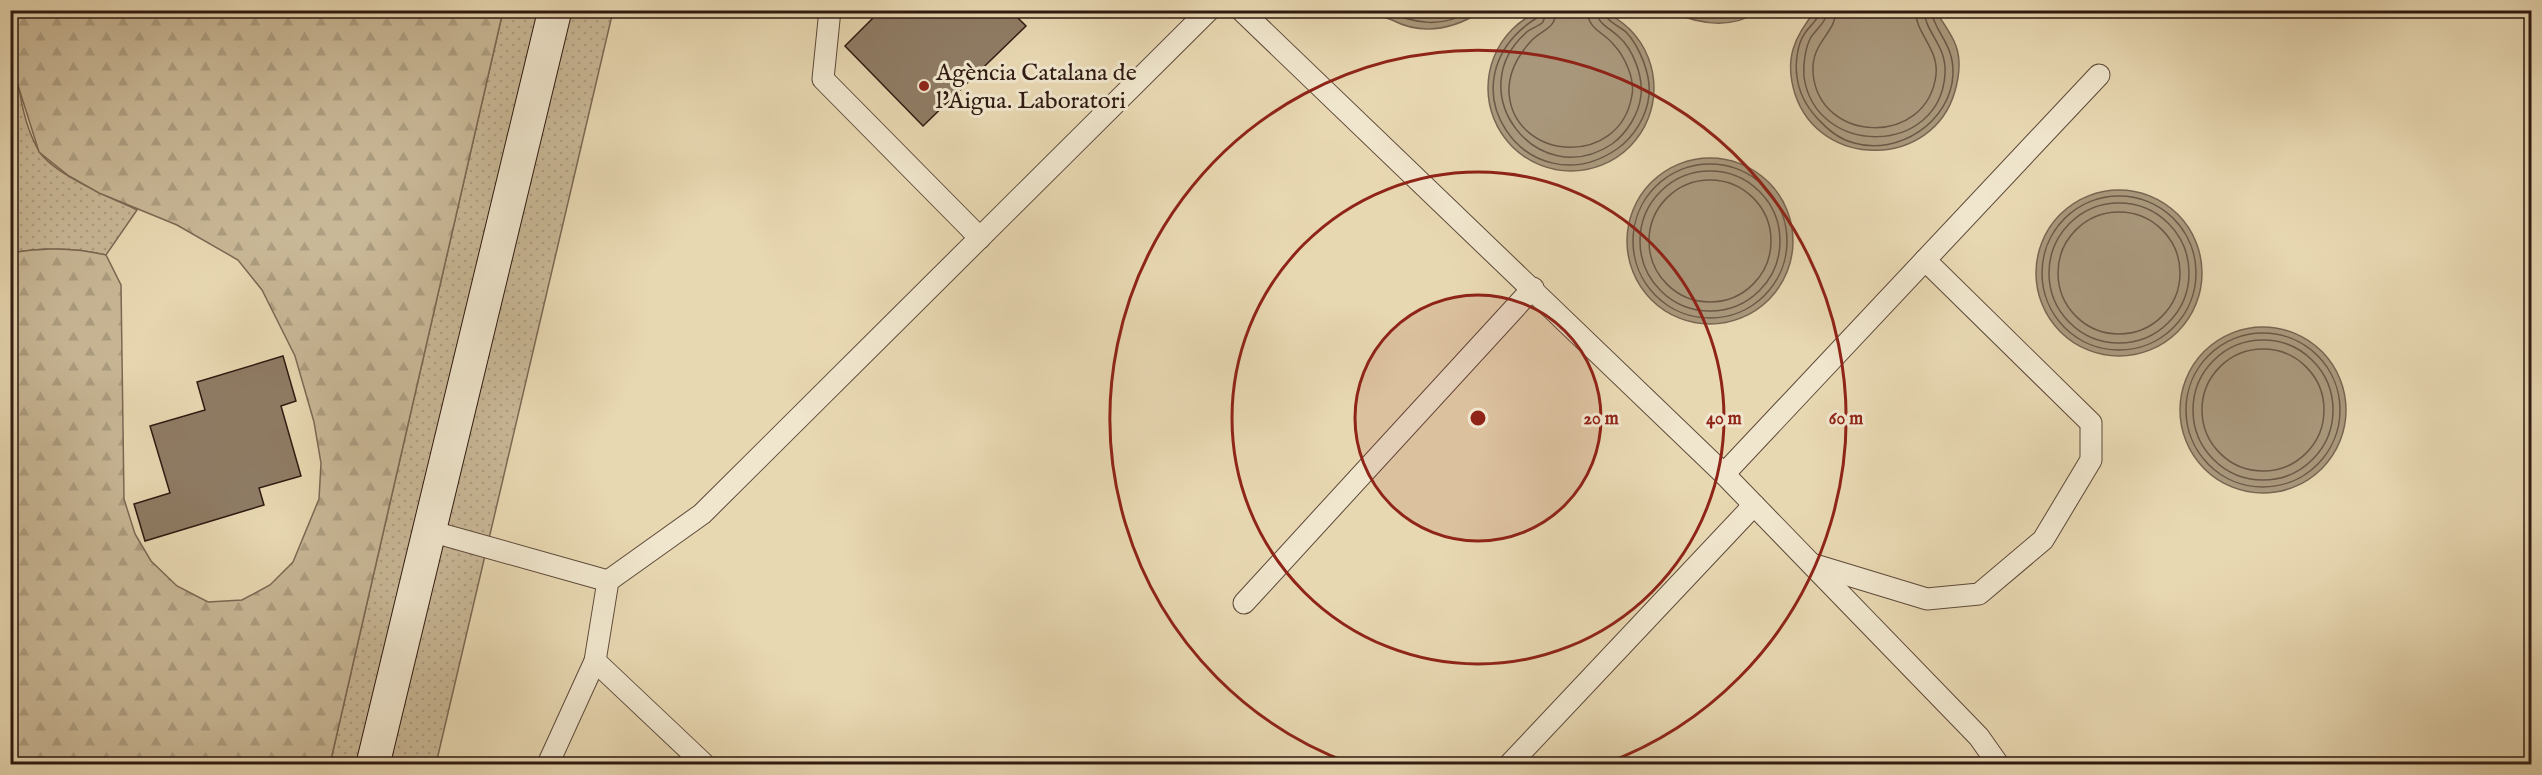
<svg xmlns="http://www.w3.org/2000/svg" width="2542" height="775" viewBox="0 0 2542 775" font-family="'IM FELL English',serif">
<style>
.grass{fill:url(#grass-dots);stroke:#7c6854;stroke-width:1.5}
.forest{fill:url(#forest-firs);stroke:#7c6854;stroke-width:1.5}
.water{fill:#a9977b;stroke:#786551;stroke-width:1.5}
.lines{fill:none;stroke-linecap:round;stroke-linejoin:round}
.shore{stroke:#6c5846;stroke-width:1.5}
.building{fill:#8f7c65;stroke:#2f1911;stroke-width:1.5}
.lane-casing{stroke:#5d4939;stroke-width:23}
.secondary-casing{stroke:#2f1911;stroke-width:35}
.lane{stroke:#f0e6cd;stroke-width:21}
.secondary{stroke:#f0e6cd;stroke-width:33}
.ring{fill:none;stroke:#8f2418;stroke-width:3}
.poi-dot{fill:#8f2418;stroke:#f0e6cd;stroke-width:2}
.labels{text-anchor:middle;stroke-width:6;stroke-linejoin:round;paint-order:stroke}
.poi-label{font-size:24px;fill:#2f1911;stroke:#f0e6cd;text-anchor:start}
.centre{fill:#8f2418;stroke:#f0e6cd;stroke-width:3}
.ring-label{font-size:18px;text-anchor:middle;font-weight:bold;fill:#8f2418;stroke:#f0e6cd;stroke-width:6;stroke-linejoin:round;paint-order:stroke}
</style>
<defs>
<pattern id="grass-dots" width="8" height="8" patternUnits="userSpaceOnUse" patternTransform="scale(1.5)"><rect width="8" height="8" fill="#c9b897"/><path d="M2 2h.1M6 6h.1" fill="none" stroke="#ad9e81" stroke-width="1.8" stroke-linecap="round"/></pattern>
<pattern id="forest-firs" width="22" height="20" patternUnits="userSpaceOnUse" patternTransform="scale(1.5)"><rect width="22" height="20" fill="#c9b897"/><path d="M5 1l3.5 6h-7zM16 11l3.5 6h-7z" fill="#ad9e81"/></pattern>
</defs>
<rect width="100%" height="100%" fill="#e8d8b2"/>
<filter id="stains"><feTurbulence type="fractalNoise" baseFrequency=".00333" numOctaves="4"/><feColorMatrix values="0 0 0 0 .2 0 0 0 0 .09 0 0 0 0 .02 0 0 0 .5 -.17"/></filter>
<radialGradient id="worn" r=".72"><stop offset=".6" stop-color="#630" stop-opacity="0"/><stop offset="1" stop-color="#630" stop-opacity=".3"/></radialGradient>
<g class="grass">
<path d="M15 10C15 54 16 112 39 151 53 174 112 198 137 210L106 255C73 247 44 247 11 253L10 11Z"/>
<polygon points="503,11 613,11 436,764 330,764"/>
</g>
<path class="forest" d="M15 11H503L330 764H11V253C44 247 73 247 106 255L121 285 124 499 135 534 151 561 177 586 208 602 242 600 270 585 293 562 319 499 321 463 314 422 295 356 262 290 238 260 177 225 99 193 69 176 39 152 17 82Z"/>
<g class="water">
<circle cx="1571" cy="88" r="83"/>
<path d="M1816 10 1936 11C1942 22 1952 34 1956 46 1961 60 1959 77 1955 91 1933 169 1820 170 1795 94 1784 59 1794 37 1816 10Z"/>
<path d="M1376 11H1482C1454 29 1423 36 1392 20 1386 18 1380 16 1376 11Z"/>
<path d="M1669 11 1759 10V11C1731 30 1698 24 1669 11Z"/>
<circle cx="1710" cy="241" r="83"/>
<circle cx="2119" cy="273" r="83"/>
<circle cx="2263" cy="410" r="83"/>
</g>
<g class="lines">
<g class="shore">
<path d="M1385 10C1414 24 1443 29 1471 10"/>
<path d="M1540 10 1538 17C1436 81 1528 210 1617 149 1634 137 1647 116 1649 95 1651 75 1640 47 1626 32 1618 25 1605 21 1604 10"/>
<path d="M1547 10 1543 22C1539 26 1532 28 1528 31 1458 90 1537 194 1612 144 1627 133 1639 114 1641 95 1643 76 1633 49 1619 37 1610 28 1597 24 1596 10"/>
<path d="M1556 10C1556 29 1543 29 1532 40 1518 55 1508 72 1509 93 1514 161 1620 169 1632 95 1635 79 1625 57 1614 45 1604 32 1588 30 1587 10"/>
<path d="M1684 10C1704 20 1727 18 1748 10"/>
<path d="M1820 10C1819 20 1810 25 1805 33 1797 44 1795 64 1797 77 1799 93 1806 106 1817 118 1827 129 1838 139 1854 143 1898 156 1951 122 1953 74 1954 43 1934 32 1931 10"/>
<path d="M1827 10C1827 22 1817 28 1811 37 1805 48 1803 65 1804 77 1816 158 1940 156 1945 74 1947 45 1925 33 1924 10"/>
<path d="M1836 10C1836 34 1811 41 1813 73 1819 144 1927 147 1936 75 1939 49 1916 34 1915 10"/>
<circle cx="1710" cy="241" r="77"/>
<circle cx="1710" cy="241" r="70"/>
<circle cx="1710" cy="241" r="61"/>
<circle cx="2119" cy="273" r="77"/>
<circle cx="2119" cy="273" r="70"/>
<circle cx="2119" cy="273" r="61"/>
<circle cx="2263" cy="410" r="77"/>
<circle cx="2263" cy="410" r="70"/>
<circle cx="2263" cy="410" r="61"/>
</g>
</g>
<g class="building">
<polygon points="881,10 1010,10 1026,26 923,126 845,46"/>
<polygon points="283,356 296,401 281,406 301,476 259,488 264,505 145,541 134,504 170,493 150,426 205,410 197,382"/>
</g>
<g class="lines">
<g class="lane-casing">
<g id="lane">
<polyline points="830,10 823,79 980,238"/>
<polyline points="1241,10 1724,474 1979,737 1998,764"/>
<polyline points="1724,474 2099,75"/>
<polyline points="430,531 608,581"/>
<polyline points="1815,565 1927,599 1979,594 2043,540 2091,460 2091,423 1925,260"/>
<polyline points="1244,603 1533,288"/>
<polyline points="595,661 704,764"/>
<polyline points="548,764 595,661 608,581 702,514 1209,10"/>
<polyline points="1510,764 1754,505"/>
</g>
</g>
<g class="secondary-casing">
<polyline id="secondary" points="373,764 555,10"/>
</g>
<use href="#lane" class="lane"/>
<use href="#secondary" class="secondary"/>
</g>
<circle cx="1478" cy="418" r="123" fill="#8f2418" fill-opacity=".12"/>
<g class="ring">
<circle cx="1478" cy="418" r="123"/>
<circle cx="1478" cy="418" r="246"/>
<path d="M1352 764A368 368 0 1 1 1604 764"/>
</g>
<circle class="poi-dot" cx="924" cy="86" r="6"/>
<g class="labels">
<g class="poi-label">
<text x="936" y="80">Agència Catalana de<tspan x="936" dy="28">l'Aigua. Laboratori</tspan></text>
</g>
</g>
<circle cx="1478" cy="418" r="9" class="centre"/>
<g class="ring-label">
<text x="1601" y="424">20 m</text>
<text x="1724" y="424">40 m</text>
<text x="1846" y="424">60 m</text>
</g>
<rect width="2542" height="775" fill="none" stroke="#e8d8b2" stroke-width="36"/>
<rect x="12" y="12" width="2518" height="751" fill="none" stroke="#2f1911" stroke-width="3"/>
<rect x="18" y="18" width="2506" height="739" fill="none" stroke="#2f1911" stroke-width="1.5"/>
<rect width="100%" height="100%" filter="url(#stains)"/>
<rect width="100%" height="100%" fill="url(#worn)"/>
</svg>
